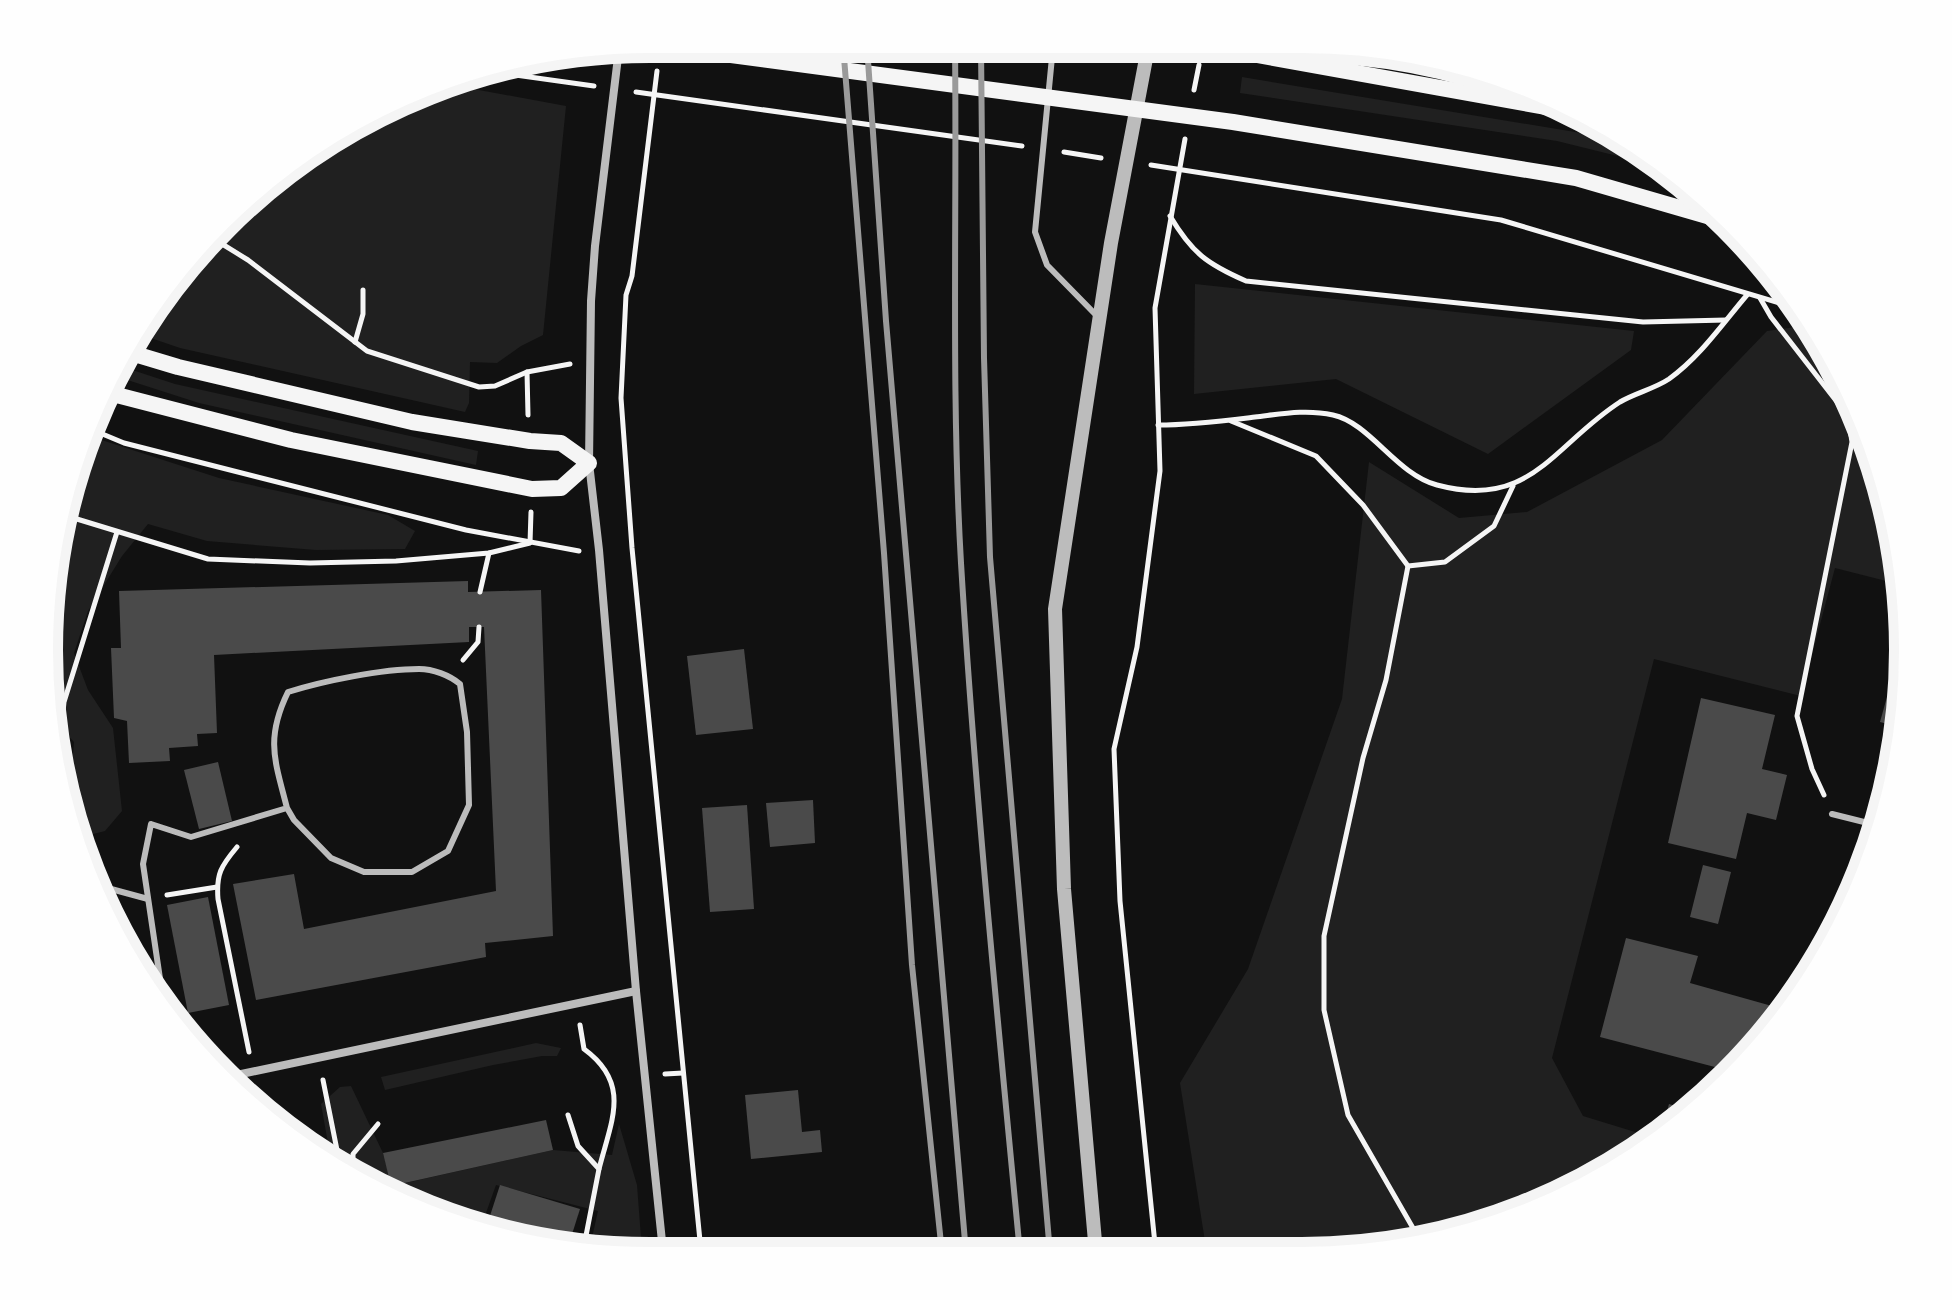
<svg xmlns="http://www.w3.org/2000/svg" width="1952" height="1300" viewBox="0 0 1952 1300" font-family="'Fira Sans Condensed',sans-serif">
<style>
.green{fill:#202020}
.building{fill:#4a4a4a}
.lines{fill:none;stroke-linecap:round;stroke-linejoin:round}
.path{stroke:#f5f5f5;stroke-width:5}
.service{stroke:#bcbcbc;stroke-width:6}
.minor{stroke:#bcbcbc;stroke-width:8}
.tertiary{stroke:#bcbcbc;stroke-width:14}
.secondary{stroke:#f5f5f5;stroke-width:16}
.rail{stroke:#9a9a9a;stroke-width:6}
.rim{fill:none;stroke:#f5f5f5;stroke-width:10}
</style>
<rect width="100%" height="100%" fill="#111"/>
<g class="green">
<polygon points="1242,77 1587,134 1625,144 1658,166 1557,141 1240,93"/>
<polygon points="441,83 566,106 543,335 521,346 497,363 470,362 469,403 465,412 180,348 139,334 170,281 313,146"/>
<polygon points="1195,284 1634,331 1631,350 1488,454 1336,379 1194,394"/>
<polygon points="1803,326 1813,330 1846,382 1887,494 1902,585 1835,568 1801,696 1654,659 1552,1058 1583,1116 1658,1139 1570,1194 1458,1235 1341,1255 1207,1254 1180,1083 1248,969 1342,699 1369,462 1459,518 1527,512 1662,440 1767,331"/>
<polygon points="120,366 175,384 478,451 476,465 199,403 115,376"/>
<polygon points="86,435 219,478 388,515 415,531 405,549 316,550 207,541 148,524 122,556 88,611 74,653 88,690 113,728 122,811 105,831 81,837 57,772 72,765 74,742 53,719 45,610"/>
<polygon points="536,1043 561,1048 557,1056 542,1056 493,1065 385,1090 381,1077"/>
<polygon points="351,1086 383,1153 392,1186 553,1150 612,1155 619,1124 637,1185 642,1251 589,1251 598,1211 496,1185 482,1224 382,1194 331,1160 321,1104 340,1087"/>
</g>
<g class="building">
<polygon points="468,581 468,592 541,590 553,936 485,943 486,957 256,1000 233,884 294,874 304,929 496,891 484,627 469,627 469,642 214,655 217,733 197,734 198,746 169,748 170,761 129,763 127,721 114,718 111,648 121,648 119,591"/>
<polygon points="1905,632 1906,632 1903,728 1880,722"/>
<polygon points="744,649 753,729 696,735 687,656"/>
<polygon points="1701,698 1775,715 1762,769 1787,775 1776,820 1747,813 1736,859 1668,843"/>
<polygon points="218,762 232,821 199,829 184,770"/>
<polygon points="813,800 815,843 770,847 766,803"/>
<polygon points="747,805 754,909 710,912 702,808"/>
<polygon points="1703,865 1731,872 1718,924 1690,917"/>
<polygon points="208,897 229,1005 188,1013 167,905"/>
<polygon points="1824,919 1841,923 1827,953 1808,979"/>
<polygon points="1626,938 1698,956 1690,983 1783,1009 1780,1018 1757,1050 1734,1072 1600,1037"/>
<polygon points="798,1090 802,1132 820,1130 822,1152 751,1159 745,1095"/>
<polygon points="1669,1104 1692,1111 1667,1133 1661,1132"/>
<polygon points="546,1120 553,1150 391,1186 383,1153"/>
<polygon points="500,1185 580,1209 567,1250 487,1225"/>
</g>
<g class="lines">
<g class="path">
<polyline points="486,71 594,86"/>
<polyline points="657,71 632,276 626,295 621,398 632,548 701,1251"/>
<polyline points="1194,90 1199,65"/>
<polyline points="636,92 1022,146"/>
<polyline points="1064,152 1101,158"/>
<polyline points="1151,165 1501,220 1800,309"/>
<path d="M1170 216C1192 253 1207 264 1246 281L1643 322 1726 320"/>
<polyline points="214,239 248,260 367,351 479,387 495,386 527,372 570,364"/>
<polyline points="1760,298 1771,317 1848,416 1852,442 1797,716 1812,769 1824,795"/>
<polyline points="355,342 363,314 363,290"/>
<polyline points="527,372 528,415"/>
<polyline points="1231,421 1316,456 1363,505 1408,566 1445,562 1494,526 1513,486"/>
<path d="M1158 425C1191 425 1222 421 1255 417 1281 414 1306 409 1333 415 1370 423 1396 474 1437 485 1531 510 1553 445 1620 402 1635 393 1654 389 1669 379 1700 357 1723 323 1747 295"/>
<polyline points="88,428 124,443 466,530 579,551"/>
<polyline points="67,516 208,559 310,563 396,561 489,553 530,543 531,512"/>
<polyline points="1408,566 1386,680 1363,758 1324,936 1324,1010 1348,1115 1421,1242"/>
<polyline points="480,592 489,553"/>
<polyline points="463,660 478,642 479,627"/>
<polyline points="64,791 59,752 64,702 117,532"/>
<path d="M237 847C221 866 216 874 218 899L249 1052"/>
<polyline points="167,895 217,887"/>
<path d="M580 1025 584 1049C632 1084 611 1121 599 1169"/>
<polyline points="665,1074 683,1073"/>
<polyline points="323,1080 340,1165"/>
<polyline points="568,1115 578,1146 599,1169 583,1251"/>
<polyline points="353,1174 353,1154 378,1124"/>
<polyline points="1156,1254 1120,901 1114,749 1137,647 1160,471 1155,308 1185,139"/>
</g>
<g class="service">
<polyline points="1053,47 1035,232 1047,265 1097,316"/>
<polyline points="1832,814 1880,826"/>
<polyline points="100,886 148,899"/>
<path d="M163 999 143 864 151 824 191 837 287 808 294 820 331 858 364 872H412L448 851 469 805 467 732 460 684C449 675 433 669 419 669 382 669 323 681 288 692 265 739 275 761 287 808"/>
</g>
<g class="minor">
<polyline points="619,49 595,246 591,301 589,463 599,550 636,991 663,1251"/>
<polyline points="227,1077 636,991"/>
</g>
<polyline class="tertiary" points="1096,1253 1064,889 1055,609 1111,243 1148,48"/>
<g class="secondary">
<polyline points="648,44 1233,122 1576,178 1728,222"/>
<polyline points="1218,48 1579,113"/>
<polyline points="105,392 291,440 532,489 561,488 589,463 561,443 530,441 412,422 178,367 128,352"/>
</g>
<g class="rail">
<polyline points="843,45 884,553 912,965 942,1253"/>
<polyline points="867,46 886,321 966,1253"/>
<path d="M955 46C957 218 951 391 961 563 975 793 998 1023 1020 1253"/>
<polyline points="981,46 984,358 990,557 1050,1253"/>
</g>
</g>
<path d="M0 0H1952V1300H0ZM650 58H1302A592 592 0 0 1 1894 650V650A592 592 0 0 1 1302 1242H650A592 592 0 0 1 58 650V650A592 592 0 0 1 650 58Z" fill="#fefefe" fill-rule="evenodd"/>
<path class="rim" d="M650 58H1302A592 592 0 0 1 1894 650V650A592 592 0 0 1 1302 1242H650A592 592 0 0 1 58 650V650A592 592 0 0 1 650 58Z"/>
</svg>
